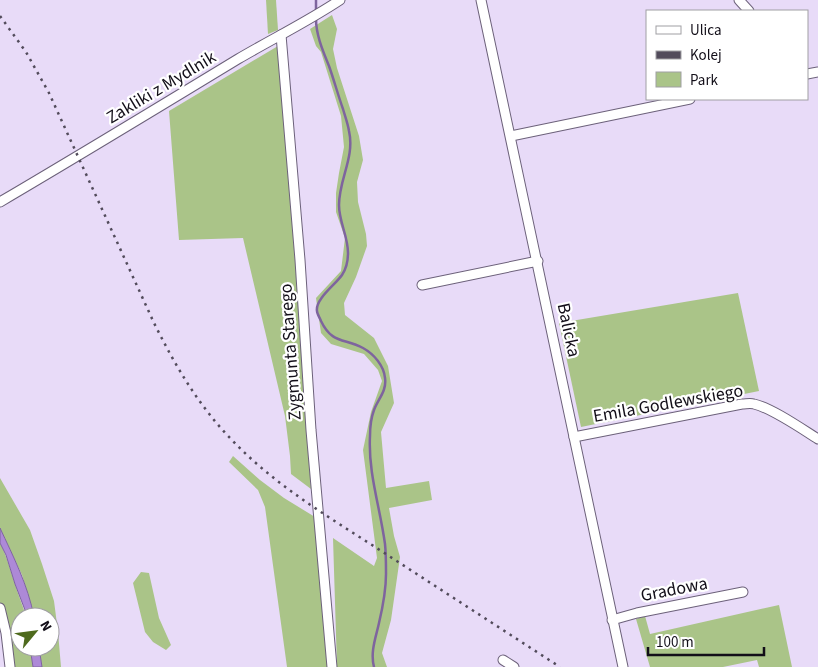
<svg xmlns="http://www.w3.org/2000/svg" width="818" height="667" viewBox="0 0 818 667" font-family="'Source Sans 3',sans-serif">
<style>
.green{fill:#aac488}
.water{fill:#ad89d7;stroke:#7e649e}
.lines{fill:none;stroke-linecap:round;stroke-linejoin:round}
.stream{stroke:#7e649e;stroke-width:2.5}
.minor-casing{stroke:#6c617a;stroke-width:11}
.minor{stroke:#fff;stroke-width:9}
.rail{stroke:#524b5b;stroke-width:2.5;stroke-dasharray:2.5 5;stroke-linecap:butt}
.labels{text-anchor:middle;stroke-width:4.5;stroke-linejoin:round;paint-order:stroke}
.street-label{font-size:18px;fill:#120e18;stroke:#fff}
</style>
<rect width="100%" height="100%" fill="#e8dbf8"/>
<g class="green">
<polygon points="266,0 276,0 278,30 268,34"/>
<polygon points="332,15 337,29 333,49 337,68 359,136 363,160 357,182 358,202 366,234 367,246 356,277 344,303 345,315 374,338 388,366 394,403 381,432 386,488 429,481 432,500 389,508 394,536 400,557 391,620 382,653 387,667 337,667 333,538 374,566 377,558 363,450 371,412 382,381 378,370 364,354 331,344 321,333 316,298 341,271 345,238 336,212 336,193 339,173 344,147 341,116 321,52 316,46 310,29"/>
<polygon points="278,46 293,232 311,489 291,474 290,456 285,416 243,238 179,240 169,111"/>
<polygon points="738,293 759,391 581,427 559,323"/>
<polygon points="233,456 260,480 284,498 315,517 329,667 287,667 265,507 258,490 229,462"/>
<polygon points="0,478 30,530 42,564 54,601 58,632 61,667 42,667 39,647 50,647 50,617 34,617 32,608 22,575 0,528"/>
<path d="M0 543C7 556 10 570 15 584 18 595 23 605 26 617H20V647H30L33 667H12L6 626 0 603Z"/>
<polygon points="141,572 149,573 159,618 171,645 166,650 153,642 145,632 133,583"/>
<polygon points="779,605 792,667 759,667 757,660 723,667 650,667 636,619 645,616 650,634"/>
</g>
<g class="water">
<path d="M0 528C13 556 28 585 34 617H26L25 610 15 584 6 555 0 543Z"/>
<polygon points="30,647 39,647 42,667 33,667"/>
</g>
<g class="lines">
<g class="stream">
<polyline points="316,0 316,13"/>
<path d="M316 19C316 35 323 51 329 66 334 80 338 95 343 109 345 116 348 124 349 131 355 157 339 179 339 205 339 222 348 236 348 253 348 260 346 269 342 275 336 284 315 299 317 311 317 314 320 318 321 321 332 344 344 338 363 348 374 354 384 366 385 378 387 391 378 399 374 410 371 418 370 427 370 436 368 473 380 507 385 544 386 553 386 564 386 574 386 591 383 606 379 623 376 637 370 652 374 667"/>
</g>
<g class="minor-casing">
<g id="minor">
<polyline points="481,0 623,667"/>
<polyline points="739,0 749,11"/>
<polyline points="281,35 300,260 311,430 332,667"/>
<polyline points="807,74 818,72"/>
<polyline points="511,136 690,99"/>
<path d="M0 202C80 155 159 107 238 59 272 39 307 22 340 0"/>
<polyline points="422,285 538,261"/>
<path d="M574 437 742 404C746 404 750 403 754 404 772 408 802 429 818 439"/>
<polyline points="0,608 6,633 10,667"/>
<polyline points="612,620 637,613 743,592"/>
<polyline points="503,660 514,667"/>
</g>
</g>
<use href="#minor" class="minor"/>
<path class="rail" d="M0 16 26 52 49 93 154 323C175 365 198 405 231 439 276 487 334 520 389 556 446 593 503 630 560 667"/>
</g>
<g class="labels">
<g class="street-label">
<text transform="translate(161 87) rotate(-31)" y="6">Zakliki z Mydlnik</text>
<text transform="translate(569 330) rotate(78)" y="6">Balicka</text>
<text transform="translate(290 352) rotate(-94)" y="6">Zygmunta Starego</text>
<text transform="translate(668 403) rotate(-10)" y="6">Emila Godlewskiego</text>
<text transform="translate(674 589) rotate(-11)" y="6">Gradowa</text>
</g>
</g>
<rect x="646" y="10" width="162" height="90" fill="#ffffff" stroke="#a09fa3"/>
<rect x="656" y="26" width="25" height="8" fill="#ffffff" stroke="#a09fa3"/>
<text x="690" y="35" font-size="15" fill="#120e18">Ulica</text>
<rect x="656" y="51" width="25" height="8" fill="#524b5b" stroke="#a09fa3"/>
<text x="690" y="60" font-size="15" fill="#120e18">Kolej</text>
<rect x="656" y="72" width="25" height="15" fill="#aac488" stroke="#a09fa3"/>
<text x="690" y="85" font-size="15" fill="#120e18">Park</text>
<g transform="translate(35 632) rotate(61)"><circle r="24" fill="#ffffff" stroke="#a09fa3"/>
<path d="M0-4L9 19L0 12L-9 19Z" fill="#4e6a1d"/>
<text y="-8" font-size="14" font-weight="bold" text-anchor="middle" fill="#120e18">N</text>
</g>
<path d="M648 647v8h116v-8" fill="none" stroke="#120e18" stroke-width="2.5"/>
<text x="656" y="647" font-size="15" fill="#120e18" stroke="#ffffff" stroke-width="4" paint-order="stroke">100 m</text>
</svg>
